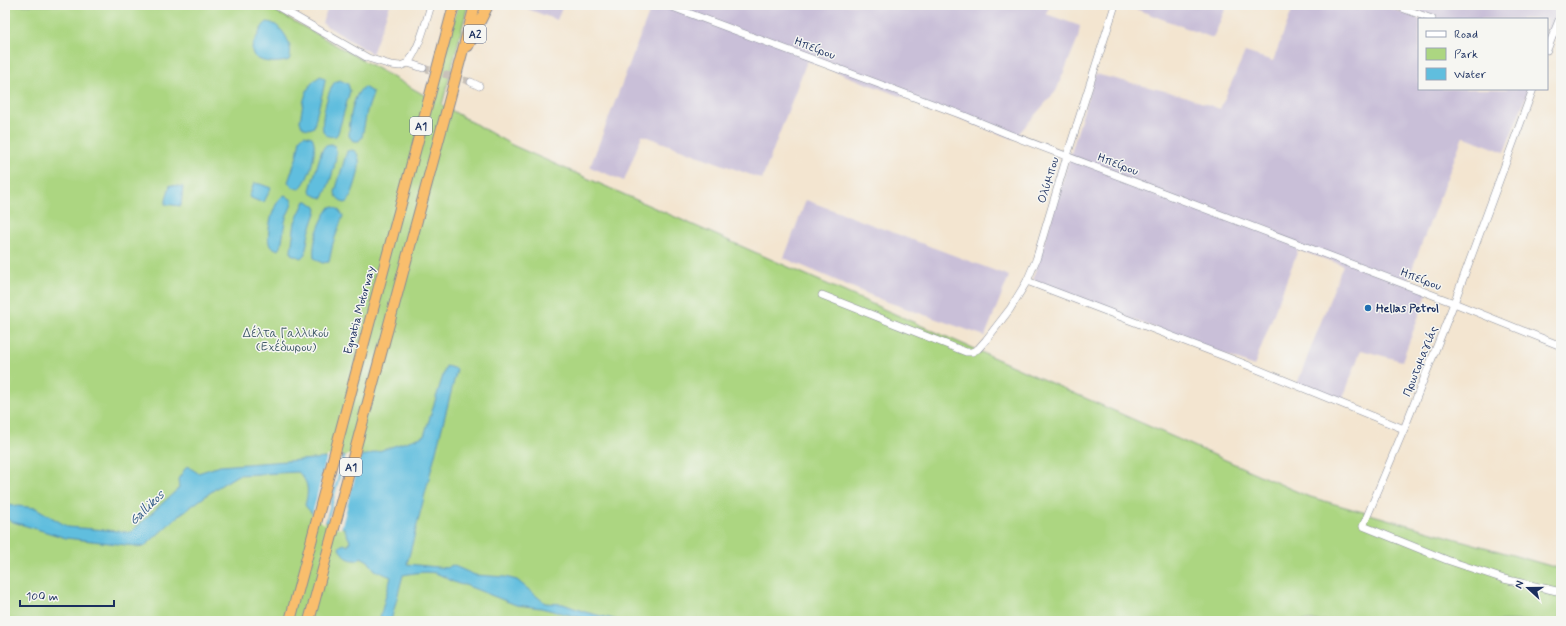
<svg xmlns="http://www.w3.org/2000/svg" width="1566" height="626" viewBox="0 0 1566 626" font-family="Mynerve,sans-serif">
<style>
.industrial{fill:#c9bfd8}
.green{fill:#acd681;stroke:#648270}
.water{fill:#60bede;stroke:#3e769e}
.pier{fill:#f3e5d0}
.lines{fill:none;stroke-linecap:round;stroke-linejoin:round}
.minor-tunnel{stroke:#c8c1b9;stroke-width:7;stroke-dasharray:7 3.5;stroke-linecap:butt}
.minor-casing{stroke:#878a97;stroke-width:8}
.highway-casing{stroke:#878a97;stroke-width:12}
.minor{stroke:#fff;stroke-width:7}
.highway{stroke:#f9be6d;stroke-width:10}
.poi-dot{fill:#1f6fb2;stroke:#f6f6f2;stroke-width:1.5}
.labels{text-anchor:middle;stroke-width:3;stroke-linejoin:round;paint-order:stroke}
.shield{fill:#f6f6f2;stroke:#5d6b8a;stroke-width:1}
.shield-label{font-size:11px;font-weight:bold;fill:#1b2f5e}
.street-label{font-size:12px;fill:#1b2f5e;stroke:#f6f6f2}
.poi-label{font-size:12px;font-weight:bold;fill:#1b2f5e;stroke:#f6f6f2;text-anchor:start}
.park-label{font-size:12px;fill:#3f5967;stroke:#f6f6f2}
.water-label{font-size:13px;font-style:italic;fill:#305a84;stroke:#f6f6f2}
</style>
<rect width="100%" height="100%" fill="#f6f6f2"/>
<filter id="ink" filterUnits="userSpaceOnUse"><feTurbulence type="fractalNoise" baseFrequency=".025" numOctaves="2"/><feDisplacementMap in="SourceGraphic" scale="8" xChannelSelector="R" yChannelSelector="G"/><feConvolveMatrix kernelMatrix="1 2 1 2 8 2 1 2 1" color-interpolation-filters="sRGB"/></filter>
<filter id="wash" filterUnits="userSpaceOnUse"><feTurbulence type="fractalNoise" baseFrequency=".012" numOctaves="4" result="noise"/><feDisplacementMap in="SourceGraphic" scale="16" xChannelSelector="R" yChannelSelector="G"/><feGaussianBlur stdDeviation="0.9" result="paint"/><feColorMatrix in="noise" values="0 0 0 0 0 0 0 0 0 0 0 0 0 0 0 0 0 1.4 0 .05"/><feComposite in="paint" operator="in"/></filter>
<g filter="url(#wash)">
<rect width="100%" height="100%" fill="#f3e5d0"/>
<g class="industrial">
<polygon points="329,5 390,5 372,54 322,23"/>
<polygon points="517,5 563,5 557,20"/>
<polygon points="652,5 1050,5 1046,14 1080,26 1078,38 1056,91 1014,139 807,61 762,179 642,135 624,181 590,167"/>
<polygon points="1125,5 1227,5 1213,38"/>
<polygon points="1294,5 1382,5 1420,19 1419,89 1529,89 1504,152 1463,136 1407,282 1428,291 1402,361 1361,350 1342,401 1297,384 1343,265 1298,250 1254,366 1037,283 1033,278 1095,74 1181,95 1220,109 1245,52 1273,61"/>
<polygon points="1400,5 1561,5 1561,8 1547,45 1547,19 1438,19"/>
<polygon points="806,200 1009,276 985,336 882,300 784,258"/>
</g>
<polygon class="green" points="5,5 265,5 433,100 458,5 468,5 442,105 512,145 1307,496 1561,569 1561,621 5,621"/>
<g class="water">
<path d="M267 22C282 23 295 47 289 60 280 64 251 64 252 49 252 44 256 39 258 35 261 29 262 26 267 22Z"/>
<path d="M321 76 325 79C326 83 315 118 314 127 308 131 301 128 300 121 303 105 304 84 321 76Z"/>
<path d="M340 80 348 84 350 91 338 133 336 136C331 137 327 137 324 133 319 125 328 90 334 83 336 81 337 81 340 80Z"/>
<path d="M364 87 372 92 373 94 367 111 362 137 359 141H353L349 136C349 124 352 94 364 87Z"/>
<path d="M304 135 312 137C319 148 309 182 299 189L292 187 288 182 297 156 300 139Z"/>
<path d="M331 144 335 146C339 160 329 185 323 198 317 197 312 195 310 190L322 150 326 145Z"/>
<path d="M352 150C368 154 353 192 348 202L344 203C339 199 336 198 335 192L347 151Z"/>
<polygon points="254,183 260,184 271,188 264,202 258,201 249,197"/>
<polygon points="170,185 183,187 181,206 165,204"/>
<path d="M285 195 292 200C293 205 288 212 286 218 283 227 284 243 278 250L270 246C265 235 273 199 285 195Z"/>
<polygon points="305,201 308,201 316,207 317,210 309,233 305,254 301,258 291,254 291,250 295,222"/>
<path d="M330 207C336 206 340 211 343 216L333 243 329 262 322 263 314 258C312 241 320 220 330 207Z"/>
<path d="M446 366 457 369 407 564 447 568 452 565 475 575 505 577 517 580 545 603 563 604 585 612 621 621H594L541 608 516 605 465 585C454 585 446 576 435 573 424 571 414 573 403 575L391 621H379L391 577 375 570 368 561 361 557 358 560C348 561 344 556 339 549L340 546 344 544 348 546 350 541 344 528C329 524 314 519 305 505 309 491 309 482 298 472L238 475 218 487 178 516 144 547 66 538 10 521 5 517V499L8 505 36 508 68 527 131 532 179 488 178 479 187 466 198 473 220 466 367 455 424 436Z"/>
</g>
<g class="pier">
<polygon points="361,454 341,529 327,525 346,455"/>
<polygon points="343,455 325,523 325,524 312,516 327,456"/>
</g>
</g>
<g filter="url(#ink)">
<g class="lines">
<polyline class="minor-tunnel" points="423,68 471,82"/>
<g class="minor-casing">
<g id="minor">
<polyline points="275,5 368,58 391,65 400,66 408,63 423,68"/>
<polyline points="667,5 962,115 1008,134 1454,303 1561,346"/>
<polyline points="1394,5 1432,19"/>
<polyline points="1547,50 1561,15"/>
<path d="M408 63C420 46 425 25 431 5"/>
<polyline points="471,82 479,86"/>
<polyline points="1533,89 1454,303 1404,429 1363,526 1447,560 1504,579 1561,592"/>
<polyline points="1027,281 1242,363 1404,429"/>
<polyline points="822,295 966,352 972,352 978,349 986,340 1010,309 1027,281 1036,260 1067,156 1115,5"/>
</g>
</g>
<g class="highway-casing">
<g id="highway">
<polyline points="468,46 488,5"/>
<polyline points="290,621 454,5"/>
<polyline points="309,621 475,5"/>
</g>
</g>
<use href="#minor" class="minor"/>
<use href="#highway" class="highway"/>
</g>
</g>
<circle class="poi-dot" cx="1368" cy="308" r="4"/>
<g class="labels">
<g class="shield">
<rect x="464" y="25" width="22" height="18" rx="3"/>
<rect x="410" y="117" width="22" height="18" rx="3"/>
<rect x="340" y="458" width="22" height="18" rx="3"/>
</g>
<g class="shield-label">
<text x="475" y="38">Α2</text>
<text x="421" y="130">Α1</text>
<text x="351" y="471">Α1</text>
</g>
<g class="street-label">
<text transform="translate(815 48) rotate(21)" y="4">Ηπείρου</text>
<text transform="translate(1118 164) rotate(21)" y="4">Ηπείρου</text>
<text transform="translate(1048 180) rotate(-73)" y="4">Ολύμπου</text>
<text transform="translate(1421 279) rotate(21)" y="4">Ηπείρου</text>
<text transform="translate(359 310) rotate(-75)" y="4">Egnatia Motorway</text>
<text transform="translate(1420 361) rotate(-68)" y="4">Πρωτομαγιάς</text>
</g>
<g class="poi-label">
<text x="1376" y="312">Hellas Petrol</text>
</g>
<g class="park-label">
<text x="286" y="337">Δέλτα Γαλλικού<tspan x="286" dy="14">(Εχέδωρου)</tspan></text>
</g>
<g class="water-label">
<text transform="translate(146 507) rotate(-44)" y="5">Gallikos</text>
</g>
</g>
<rect width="1566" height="626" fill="none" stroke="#f6f6f2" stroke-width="20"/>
<rect x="1418" y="18" width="130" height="72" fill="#f6f6f2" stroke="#9ea6b7"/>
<rect x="1426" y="31" width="20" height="6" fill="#ffffff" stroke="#9ea6b7"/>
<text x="1454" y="38" font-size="12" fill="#1b2f5e">Road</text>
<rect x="1426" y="48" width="20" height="12" fill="#acd681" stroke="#9ea6b7"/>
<text x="1454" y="58" font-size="12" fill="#1b2f5e">Park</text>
<rect x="1426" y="68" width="20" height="12" fill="#60bede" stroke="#9ea6b7"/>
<text x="1454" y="78" font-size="12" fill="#1b2f5e">Water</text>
<g transform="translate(1528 588) rotate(291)" stroke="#f6f6f2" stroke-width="3" paint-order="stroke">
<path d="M0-3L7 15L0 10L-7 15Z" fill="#1b2f5e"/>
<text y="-6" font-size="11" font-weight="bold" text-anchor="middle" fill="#1b2f5e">N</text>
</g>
<path d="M20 600v6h94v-6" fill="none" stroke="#1b2f5e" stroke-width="2"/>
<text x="26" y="600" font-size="12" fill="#1b2f5e" stroke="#f6f6f2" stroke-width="3" paint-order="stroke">100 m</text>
</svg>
